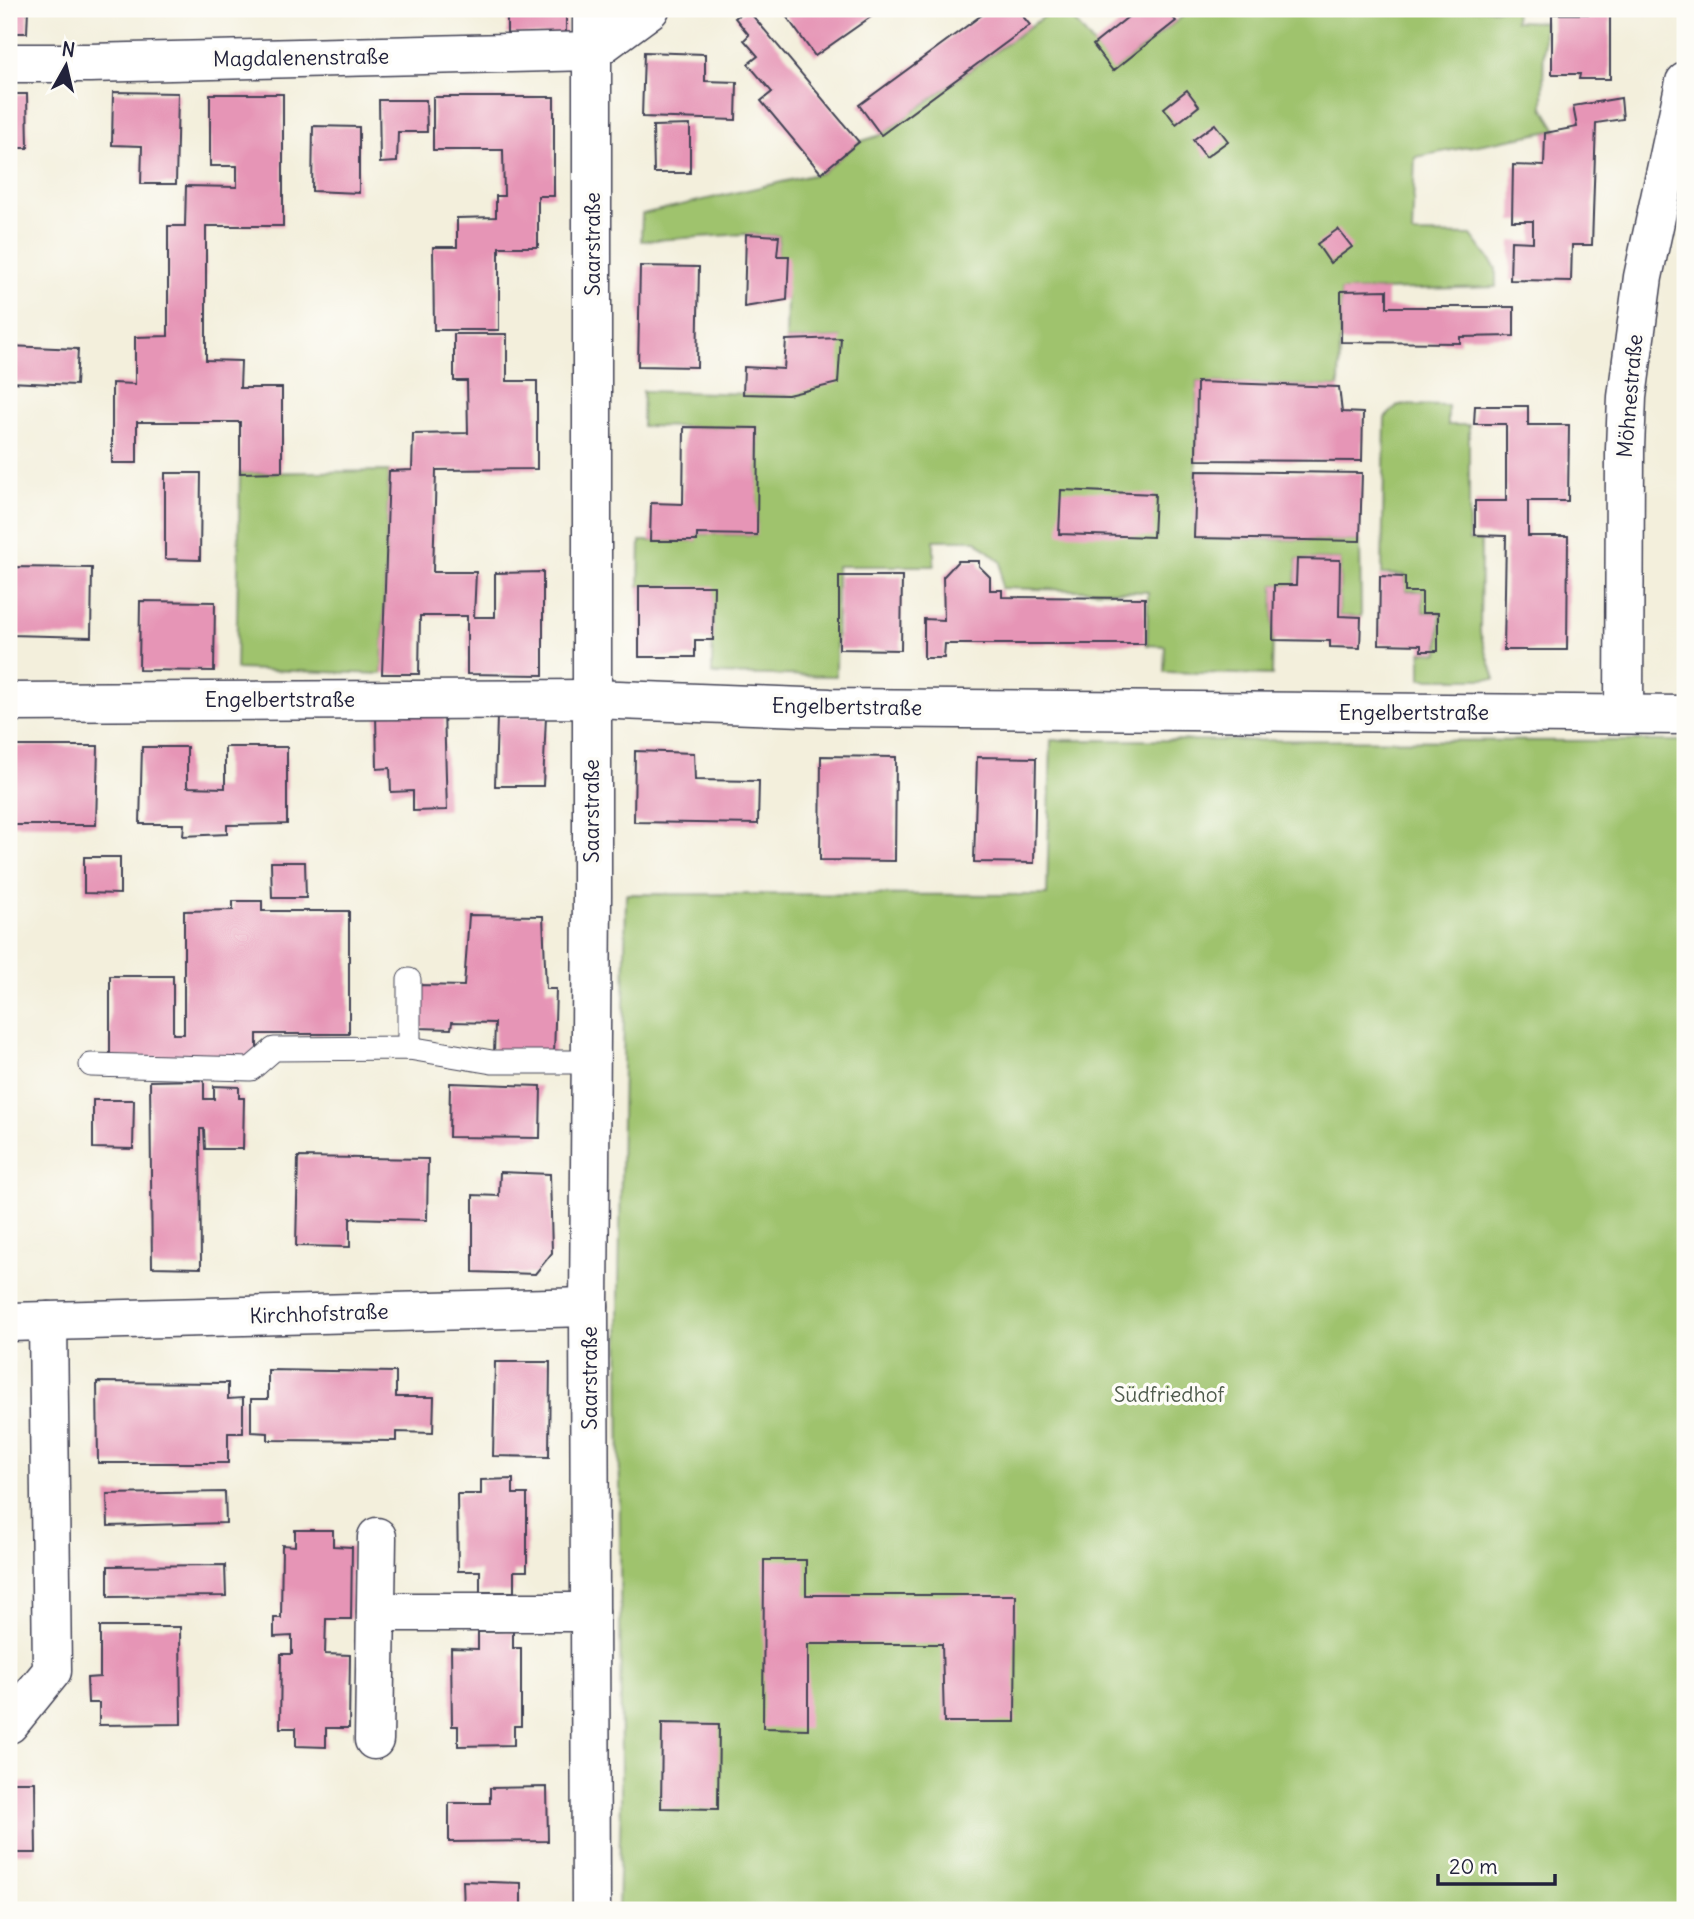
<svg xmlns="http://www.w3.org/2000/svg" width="1694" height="1919" viewBox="0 0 1694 1919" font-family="Delius,sans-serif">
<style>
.green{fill:#9fc36d;stroke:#607254;stroke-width:2}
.building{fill:#e695b6}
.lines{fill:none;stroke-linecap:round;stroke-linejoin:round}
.lane-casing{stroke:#414153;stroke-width:25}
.street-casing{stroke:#414153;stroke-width:41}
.lane{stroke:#fff;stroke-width:23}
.street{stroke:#fff;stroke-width:38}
.labels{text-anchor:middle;stroke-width:7;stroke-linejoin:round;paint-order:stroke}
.street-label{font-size:21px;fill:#22223b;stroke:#fdfcf7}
.park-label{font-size:21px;fill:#4e5a4c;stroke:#fdfcf7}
</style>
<rect width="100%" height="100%" fill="#fdfcf7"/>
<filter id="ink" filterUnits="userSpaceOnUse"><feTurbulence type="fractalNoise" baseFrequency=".0143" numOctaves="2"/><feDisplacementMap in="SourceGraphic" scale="14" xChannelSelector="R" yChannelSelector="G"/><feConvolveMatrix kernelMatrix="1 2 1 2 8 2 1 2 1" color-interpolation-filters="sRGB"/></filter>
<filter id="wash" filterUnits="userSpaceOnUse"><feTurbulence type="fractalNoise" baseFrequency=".00686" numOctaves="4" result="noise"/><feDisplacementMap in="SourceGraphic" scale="28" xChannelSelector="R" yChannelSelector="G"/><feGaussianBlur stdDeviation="1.57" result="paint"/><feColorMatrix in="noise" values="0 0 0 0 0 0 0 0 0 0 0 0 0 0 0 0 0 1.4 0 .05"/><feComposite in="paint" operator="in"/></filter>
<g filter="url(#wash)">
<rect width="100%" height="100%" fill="#f3efdc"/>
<g class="green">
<polygon points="1054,9 1065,9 1114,70 1192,9 1516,9 1515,21 1544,22 1543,107 1557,130 1415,157 1412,234 1471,235 1496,268 1496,287 1341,291 1339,387 1197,382 1195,538 1360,541 1361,617 1339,616 1340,560 1297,559 1296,585 1274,585 1272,675 1164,672 1165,646 1147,645 1148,592 1001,588 1001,562 975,540 934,540 934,566 837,566 836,676 712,674 713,587 639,586 640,541 696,541 697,534 756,535 758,428 642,426 643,391 788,395 840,338 786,340 787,300 777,256 779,236 745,234 641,241 642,214 821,173 859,142 881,135"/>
<polygon points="1398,405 1448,406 1448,425 1469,425 1469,541 1481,541 1480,633 1495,679 1421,679 1421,652 1439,653 1440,612 1423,612 1422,592 1405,591 1405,575 1382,574 1385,418"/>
<polygon points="389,471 382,674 236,669 240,473"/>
<polygon points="1051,740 1685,741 1685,1910 618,1910 621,1799 619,1285 626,894 1047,895"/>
</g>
<g id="blocks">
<g class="building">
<polygon points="9,9 28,9 27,33 9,33"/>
<polygon points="507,9 566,9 566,35 507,34"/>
<polygon points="747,9 859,142 821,173 761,101 772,92 748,64 758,56 744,40 749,35 735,18"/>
<polygon points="781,9 882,9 815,56"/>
<polygon points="990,9 1017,9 1030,25 881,135 859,105"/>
<polygon points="1138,9 1166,9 1176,21 1113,71 1093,45"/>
<polygon points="1552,14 1610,14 1610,79 1579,79 1580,74 1552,74"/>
<polygon points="644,52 705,54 705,81 737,82 736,120 642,117"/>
<polygon points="1187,90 1199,106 1176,124 1164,108"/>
<polygon points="113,92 178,93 176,184 141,184 142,146 112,145"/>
<polygon points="9,94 27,94 28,148 9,148"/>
<polygon points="210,94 283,94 283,226 206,226 206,360 241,361 240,388 282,388 282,472 240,473 240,422 137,422 137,463 112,463 112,383 135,384 135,337 168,336 168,226 185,226 186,186 237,187 237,166 210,166"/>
<polygon points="433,97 554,97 554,196 538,196 538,247 499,247 499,330 434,330 433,247 457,247 457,218 496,217 496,196 504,196 503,150 433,150"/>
<polygon points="1621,98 1623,119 1596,123 1592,245 1572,245 1571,281 1510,280 1511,241 1533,242 1533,221 1512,221 1513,165 1544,166 1545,133 1577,127 1573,106"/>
<polygon points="379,100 426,100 427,132 398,132 397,162 380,163"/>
<polygon points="1215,124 1228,141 1206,157 1193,140"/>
<polygon points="690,125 690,173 654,173 653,126"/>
<polygon points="313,126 359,127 359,193 312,191"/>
<polygon points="1338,229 1352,247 1330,263 1317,244"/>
<polygon points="746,234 779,236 777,256 789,256 787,300 744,307"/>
<polygon points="640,266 699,267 697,367 638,366"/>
<polygon points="1387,290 1387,307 1514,307 1514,336 1460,337 1460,343 1341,342 1341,291"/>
<polygon points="454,334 507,334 507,381 537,381 537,469 436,470 433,572 476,572 474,617 495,617 495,573 543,572 543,675 467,674 467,616 420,616 419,674 382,674 389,471 412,470 413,434 468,433 467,381 454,381"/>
<polygon points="841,338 838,383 788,395 743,394 744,367 784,369 786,340"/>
<polygon points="9,346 78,349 76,385 9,382"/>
<polygon points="1197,382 1339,387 1342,412 1363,413 1362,461 1196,460"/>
<polygon points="1475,406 1528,406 1528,425 1569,425 1568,501 1528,501 1528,536 1568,536 1567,650 1504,650 1506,536 1475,535 1475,501 1506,501 1506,424 1474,424"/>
<polygon points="684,427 758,428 757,535 697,534 697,541 650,541 651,503 683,504"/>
<polygon points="1196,471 1362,473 1360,541 1194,538"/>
<polygon points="165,473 201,473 200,560 165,559"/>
<polygon points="1061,490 1155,494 1153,537 1059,534"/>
<polygon points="1297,559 1340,560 1339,616 1361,617 1360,648 1330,647 1330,641 1273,640 1274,585 1296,585"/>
<polygon points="958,561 979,561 979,566 990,577 990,590 1002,590 1002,597 1145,598 1145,644 945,644 944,658 924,658 924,619 944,620 943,577"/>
<polygon points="9,567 92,568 91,637 9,635"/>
<polygon points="839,576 902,576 901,650 839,649"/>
<polygon points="1380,576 1405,577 1405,592 1422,592 1422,613 1438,613 1438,651 1421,651 1421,645 1379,644"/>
<polygon points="639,586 714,586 713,640 695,640 695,657 639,657"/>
<polygon points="140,601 215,602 214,671 139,670"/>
<polygon points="444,711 447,810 413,811 413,791 391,792 390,768 377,769 376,713"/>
<polygon points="546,716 543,786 495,786 497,717"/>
<polygon points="9,746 98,746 96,825 9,825"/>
<polygon points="142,747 187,747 187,787 225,788 225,747 287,747 287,824 227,825 227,834 183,836 184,824 140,824"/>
<polygon points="635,751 694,753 695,780 759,781 758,824 634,822"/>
<polygon points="821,756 896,757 895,861 820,860"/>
<polygon points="977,757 1036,758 1034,863 974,862"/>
<polygon points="84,857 120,857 120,894 84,893"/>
<polygon points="271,862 305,862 306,898 272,898"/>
<polygon points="233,901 262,901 262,911 349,911 349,1034 257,1034 257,1058 110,1058 110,976 173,976 173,1034 184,1034 184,911 233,910"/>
<polygon points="469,915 543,916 546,989 556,989 554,1056 494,1054 495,1023 452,1022 451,1029 418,1028 419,985 464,986"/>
<polygon points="204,1080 204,1099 214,1099 214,1086 239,1087 239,1098 244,1098 243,1149 205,1149 204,1129 200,1129 201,1268 152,1267 150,1081"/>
<polygon points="450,1083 541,1086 540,1138 449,1137"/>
<polygon points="93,1100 134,1100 133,1149 93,1148"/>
<polygon points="298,1157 428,1159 427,1220 350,1218 350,1247 296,1246"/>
<polygon points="500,1172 550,1174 552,1253 535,1274 473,1272 473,1195 499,1196"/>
<polygon points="495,1362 550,1362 549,1457 493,1456"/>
<polygon points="268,1370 396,1372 396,1397 434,1397 433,1433 396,1432 396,1441 268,1440 268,1433 251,1432 251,1399 268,1399"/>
<polygon points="97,1382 228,1383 228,1399 243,1398 243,1433 228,1433 228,1463 98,1463"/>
<polygon points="513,1479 513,1494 527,1494 527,1571 514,1571 514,1592 480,1592 480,1571 458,1571 457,1494 481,1494 481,1480"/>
<polygon points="225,1492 226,1523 108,1526 107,1494"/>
<polygon points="295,1530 333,1530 333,1546 352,1547 351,1619 326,1619 325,1654 350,1655 349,1728 326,1728 326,1747 296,1746 296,1728 280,1728 281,1654 292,1654 292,1636 274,1637 274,1618 281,1618 282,1545 295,1546"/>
<polygon points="764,1560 806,1560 806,1595 1016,1595 1015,1722 944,1722 942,1644 808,1644 808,1729 763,1728"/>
<polygon points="225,1565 226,1596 108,1597 108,1566"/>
<polygon points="100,1627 180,1627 181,1724 99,1725 99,1703 88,1703 87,1678 100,1677"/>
<polygon points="513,1631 513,1648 521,1648 521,1726 514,1726 514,1745 458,1746 458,1726 452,1726 451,1648 478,1649 478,1632"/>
<polygon points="662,1723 719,1724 718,1809 661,1808"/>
<polygon points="9,1782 35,1782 36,1853 9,1853"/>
<polygon points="547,1787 548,1841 449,1842 449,1803 490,1803 490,1788"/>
<polygon points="463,1881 521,1883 521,1910 464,1910"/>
</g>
</g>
</g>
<g filter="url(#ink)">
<use href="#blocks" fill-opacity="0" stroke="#414153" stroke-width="2"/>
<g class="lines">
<g class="lane-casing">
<g id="lane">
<polyline points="409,980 409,1048"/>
<polyline points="91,1065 251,1069 274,1049 409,1048 492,1062 591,1062"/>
</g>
</g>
<g class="street-casing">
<g id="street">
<polyline points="9,63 89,63 593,51 650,9"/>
<polyline points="9,702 592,699 830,708 1685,715"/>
<polyline points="1624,714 1625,449 1627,397 1643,277 1685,82"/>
<polyline points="9,1322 589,1307"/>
<polyline points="376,1612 590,1612"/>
<polyline points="9,1724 52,1671 48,1321"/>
<polyline points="374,1740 377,1537"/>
<polyline points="591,1910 589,1307 592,895 592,9"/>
</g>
</g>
<use href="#lane" class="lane"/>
<use href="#street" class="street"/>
</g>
</g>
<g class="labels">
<g class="street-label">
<text transform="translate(301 58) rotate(-1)" y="7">Magdalenenstraße</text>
<text transform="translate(593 244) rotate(-90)" y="7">Saarstraße</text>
<text transform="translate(1630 396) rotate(-85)" y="7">Möhnestraße</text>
<text x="280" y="707">Engelbertstraße</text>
<text transform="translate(847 707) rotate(1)" y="7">Engelbertstraße</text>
<text x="1414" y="720">Engelbertstraße</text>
<text transform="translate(592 811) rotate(-90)" y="7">Saarstraße</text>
<text transform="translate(319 1314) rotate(-2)" y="7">Kirchhofstraße</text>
<text transform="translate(590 1378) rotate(-90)" y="7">Saarstraße</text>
</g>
<g class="park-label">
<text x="1169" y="1402">Südfriedhof</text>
</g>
</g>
<rect width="1694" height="1919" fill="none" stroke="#fdfcf7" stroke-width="35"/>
<g transform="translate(66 66) rotate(8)" stroke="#fdfcf7" stroke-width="5" paint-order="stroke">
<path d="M0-5L12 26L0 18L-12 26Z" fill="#22223b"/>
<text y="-10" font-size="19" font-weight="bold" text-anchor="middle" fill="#22223b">N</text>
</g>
<path d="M1438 1874v10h117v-10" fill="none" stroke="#22223b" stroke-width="3.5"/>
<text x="1449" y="1874" font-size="21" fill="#22223b" stroke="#fdfcf7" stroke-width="5" paint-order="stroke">20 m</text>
</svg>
